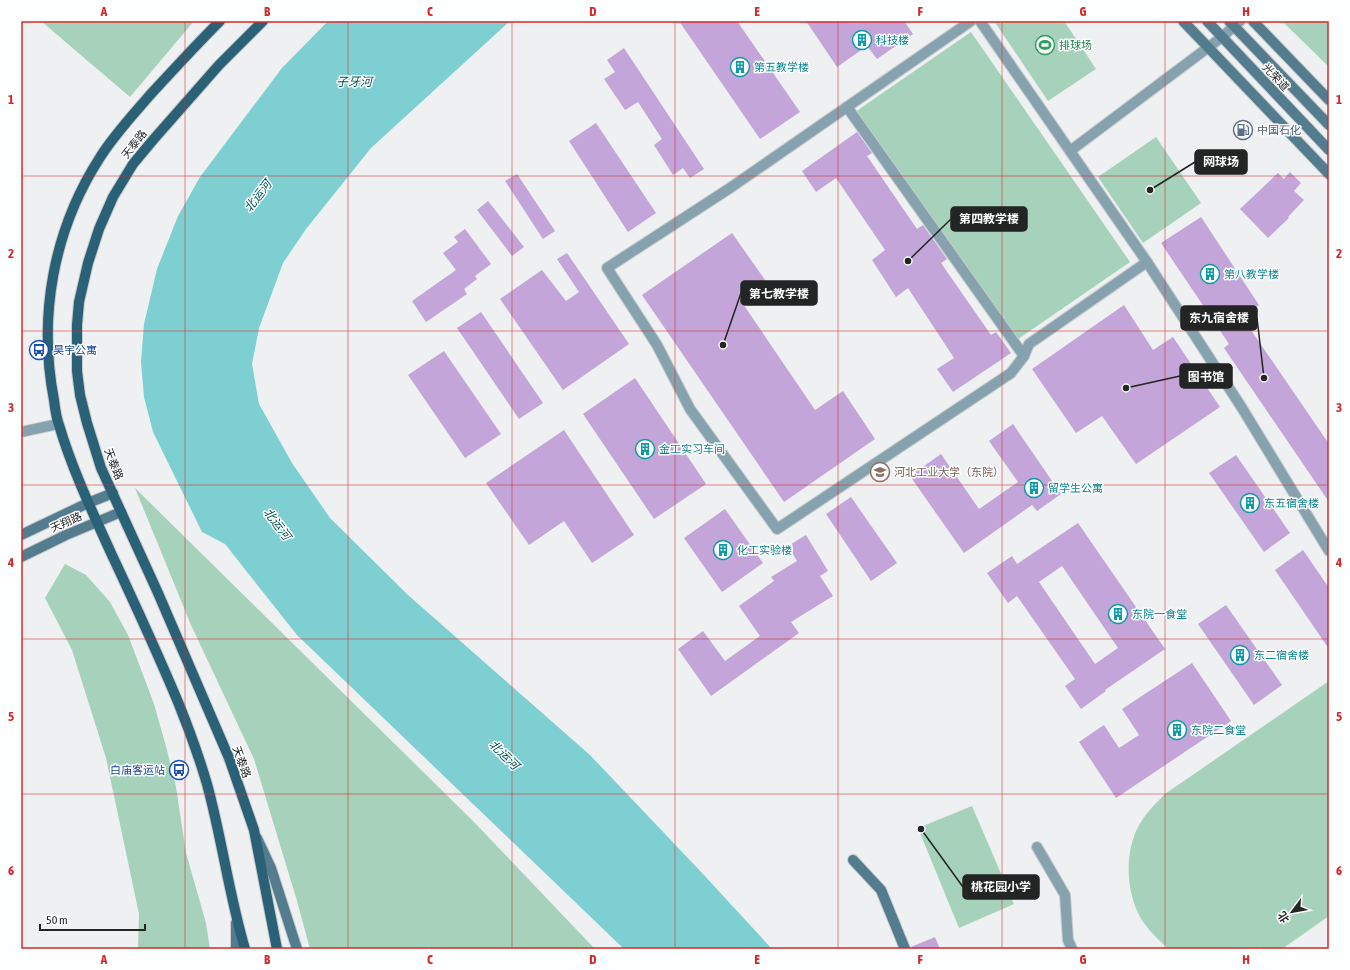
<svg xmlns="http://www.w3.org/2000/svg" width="1350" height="970" viewBox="0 0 1350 970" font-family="'Asap Condensed','Noto Sans SC',sans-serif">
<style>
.green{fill:#a6d1bb}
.water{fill:#7ecfd1}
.building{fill:#c3a5d9;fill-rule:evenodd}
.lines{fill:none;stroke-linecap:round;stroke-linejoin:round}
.street-casing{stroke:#c9cbcd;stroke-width:12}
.secondary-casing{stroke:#c9cbcd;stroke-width:12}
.primary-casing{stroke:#c9cbcd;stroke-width:12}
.street{stroke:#87a2af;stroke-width:10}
.secondary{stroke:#537c8e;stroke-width:10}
.primary{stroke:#2a6177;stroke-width:10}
.grid{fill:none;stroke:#d62828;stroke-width:1;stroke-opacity:0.55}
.labels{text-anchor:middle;stroke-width:3;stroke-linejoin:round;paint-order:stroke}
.culture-label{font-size:11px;fill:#0d838f;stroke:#fcfeff;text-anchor:start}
.leisure-label{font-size:11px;fill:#27864d;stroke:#fcfeff;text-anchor:start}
.street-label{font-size:11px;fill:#232424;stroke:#fcfeff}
.service-label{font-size:11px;fill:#4e5e75;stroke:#fcfeff;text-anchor:start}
.transit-label{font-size:11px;fill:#164399;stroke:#fcfeff;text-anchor:start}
.education-label{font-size:11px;fill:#785e54;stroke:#fcfeff;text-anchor:start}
.water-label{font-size:12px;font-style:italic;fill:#035052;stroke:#fcfeff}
.leader{fill:none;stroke:#232424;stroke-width:1.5}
.callout-dot{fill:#232424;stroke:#fcfeff;stroke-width:1.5}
.callout{fill:#232424;stroke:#232424;stroke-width:1.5}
.callout-label{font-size:12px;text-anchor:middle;font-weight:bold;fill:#fff}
.neatline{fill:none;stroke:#d62828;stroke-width:1.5}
.grid-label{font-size:13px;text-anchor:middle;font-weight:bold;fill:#d62828}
</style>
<rect width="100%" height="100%" fill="#eef0f2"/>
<g class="green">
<polygon points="41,21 194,21 130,97"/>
<polygon points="994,21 1064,21 1096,69 1048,101"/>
<polygon points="1282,21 1329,21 1329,67"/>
<polygon points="971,32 1130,262 1014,342 855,112"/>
<polygon points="1156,137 1201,203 1143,243 1098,177"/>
<polygon points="135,488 473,821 595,949 310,949 297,901 254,759 191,625"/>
<polygon points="65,564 86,575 110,602 128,635 154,704 167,750 176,787 186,853 206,923 210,949 138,949 139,914 106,758 72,650 45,598"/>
<path d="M1329 681V916L1282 949H1169C1159 941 1147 929 1140 917 1126 890 1124 853 1139 825 1146 813 1155 804 1165 794Z"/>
<polygon points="972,806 1014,904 959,928 918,828"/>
</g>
<polygon class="water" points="328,21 510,21 371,148 306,229 283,263 259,328 252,364 259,404 292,463 330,518 408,595 590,755 703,874 772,949 624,949 297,635 225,544 202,532 153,432 144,397 141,362 144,324 157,269 178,216 200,177 282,68"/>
<g class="building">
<polygon points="679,21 737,21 800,112 760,139"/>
<polygon points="806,21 904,21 913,34 877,59 867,46 837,67"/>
<polygon points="624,48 704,169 690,178 683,168 673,175 654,145 662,139 638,102 625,110 604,79 615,72 607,60"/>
<polygon points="596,123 656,213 628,232 569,141"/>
<polygon points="857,132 872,153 867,156 917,229 923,225 947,259 941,263 991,335 996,332 1011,353 953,392 937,369 954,358 908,288 896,297 872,260 885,250 836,178 816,192 802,171"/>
<polygon points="1290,172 1301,183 1294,191 1304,200 1288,217 1289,218 1268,238 1240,209 1278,173 1284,179"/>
<polygon points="517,174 555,231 543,239 505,181"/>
<polygon points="488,201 524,247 512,256 477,210"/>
<polygon points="1201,217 1259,305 1242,317 1329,444 1329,502 1224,348 1229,344 1161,243"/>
<polygon points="465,229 491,264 475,276 477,279 464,289 467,294 426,322 412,301 456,270 443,253 458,242 454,237"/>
<polygon points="732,233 765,280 739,298 815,410 843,391 875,439 784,502 642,295"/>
<polygon points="567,253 629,344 563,390 500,299 542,270 566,301 579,292 557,259"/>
<polygon points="1124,305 1153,350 1173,337 1220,407 1136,464 1102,416 1076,433 1032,369"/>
<polygon points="481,312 543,403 519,419 457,328"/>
<polygon points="444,351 501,434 465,458 408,375"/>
<polygon points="635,378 706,484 654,519 583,414"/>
<polygon points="1013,424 1061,494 1037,511 1032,505 964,553 910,476 941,454 979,509 1018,482 989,441"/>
<polygon points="564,430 634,535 592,563 564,521 529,545 486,483"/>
<polygon points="1236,455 1290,533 1264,552 1209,473"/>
<polygon points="851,497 897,563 871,581 826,514"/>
<polygon points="725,509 763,563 722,592 684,538"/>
<path d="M1078 523 1165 649 1105 690 1106 691 1081 709 1065 686 1075 679 1017 596 1008 603 987 573 1012 556 1017 564ZM1062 566 1118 648 1095 664 1039 582Z"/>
<polygon points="806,535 828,571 820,576 833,596 791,622 799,633 711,696 678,649 703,631 725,661 760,636 739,606 774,581 771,577 797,561 788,546"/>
<polygon points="1303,550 1329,588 1329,649 1275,570"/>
<polygon points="1226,605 1282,685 1254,705 1198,624"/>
<polygon points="1192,663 1231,721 1116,798 1079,742 1104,725 1119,748 1139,735 1122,709"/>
<polygon points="935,937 940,949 911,949 911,947"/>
</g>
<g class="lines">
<g class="street-casing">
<g id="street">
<polyline points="971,21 730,188 607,268 657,345 690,409 777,529 1011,373 1024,356 1029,344 1147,262"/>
<polyline points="980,21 1070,151 1222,37 1240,21"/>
<polyline points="847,107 1024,356"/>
<polyline points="1070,151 1147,262 1242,408 1329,551"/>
<polyline points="21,432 58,424"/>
<polyline points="1037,847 1065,895 1068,940 1072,949"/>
</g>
</g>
<g class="secondary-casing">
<g id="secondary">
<polyline points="1183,21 1329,174"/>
<polyline points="1207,21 1329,150"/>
<polyline points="1229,21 1329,125"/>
<polyline points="1253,21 1329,100"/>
<polyline points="21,535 88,503 113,493"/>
<polyline points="21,557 66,535 121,512"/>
<polyline points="257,838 271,868 297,949"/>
<polyline points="853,860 881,890 905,949"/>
<polyline points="236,923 236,949"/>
</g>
</g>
<g class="primary-casing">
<g id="primary">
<path d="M220 21C196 45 173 70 150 95 132 116 113 136 99 159 53 231 38 317 54 400 55 408 56 417 59 425 72 469 92 511 111 553 134 602 157 652 178 702 189 729 199 757 207 784 222 839 229 895 245 949"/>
<polyline points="263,21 219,65 153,140 133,164 113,197 99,229 88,263 79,302 77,325 77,371 80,395 87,423 101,468 158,593 229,758 254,830 277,949"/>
</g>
</g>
<use href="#street" class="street"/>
<use href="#secondary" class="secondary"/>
<use href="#primary" class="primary"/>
</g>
<path class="grid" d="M185 21V949M348 21V949M512 21V949M675 21V949M838 21V949M1002 21V949M1165 21V949M21 176H1329M21 331H1329M21 485H1329M21 639H1329M21 794H1329"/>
<defs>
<g id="building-ring" transform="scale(1)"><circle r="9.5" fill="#fcfeff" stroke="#0f9aa8" stroke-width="1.5"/><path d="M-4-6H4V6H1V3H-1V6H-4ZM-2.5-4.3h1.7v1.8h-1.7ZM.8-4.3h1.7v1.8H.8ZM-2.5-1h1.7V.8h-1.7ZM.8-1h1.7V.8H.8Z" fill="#0f9aa8"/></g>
<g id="stadium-ring" transform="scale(1)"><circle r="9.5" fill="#fcfeff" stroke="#2e9e5b" stroke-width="1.5"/><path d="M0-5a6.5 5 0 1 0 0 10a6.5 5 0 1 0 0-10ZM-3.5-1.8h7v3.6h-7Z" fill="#2e9e5b"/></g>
<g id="fuel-ring" transform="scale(1)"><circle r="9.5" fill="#fcfeff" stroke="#5c6f8a" stroke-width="1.5"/><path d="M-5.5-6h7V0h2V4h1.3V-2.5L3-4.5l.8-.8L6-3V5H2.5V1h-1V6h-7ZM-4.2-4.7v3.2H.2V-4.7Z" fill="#5c6f8a"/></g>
<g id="bus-ring" transform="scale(1)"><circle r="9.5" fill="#fcfeff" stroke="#1a4fb4" stroke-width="1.5"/><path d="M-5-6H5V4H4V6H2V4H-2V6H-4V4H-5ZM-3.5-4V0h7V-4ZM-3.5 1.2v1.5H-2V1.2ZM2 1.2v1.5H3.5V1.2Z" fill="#1a4fb4"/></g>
<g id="university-ring" transform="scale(1)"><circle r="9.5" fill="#fcfeff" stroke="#8d6e63" stroke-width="1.5"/><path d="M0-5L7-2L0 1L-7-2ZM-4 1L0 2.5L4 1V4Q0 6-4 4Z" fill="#8d6e63"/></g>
</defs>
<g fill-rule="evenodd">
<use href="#building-ring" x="862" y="40"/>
<use href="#stadium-ring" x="1045" y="45"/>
<use href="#building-ring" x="740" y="67"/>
<use href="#fuel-ring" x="1243" y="130"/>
<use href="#building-ring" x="1210" y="274"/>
<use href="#bus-ring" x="39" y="350"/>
<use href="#building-ring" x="645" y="449"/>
<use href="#university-ring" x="880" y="472"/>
<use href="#building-ring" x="1034" y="488"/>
<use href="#building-ring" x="1250" y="503"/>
<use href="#building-ring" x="723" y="550"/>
<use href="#building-ring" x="1118" y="614"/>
<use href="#building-ring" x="1240" y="655"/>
<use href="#building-ring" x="1177" y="730"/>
<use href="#bus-ring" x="179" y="770"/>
</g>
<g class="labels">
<g class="culture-label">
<text x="876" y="44">科技楼</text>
<text x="754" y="71">第五教学楼</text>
<text x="1224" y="278">第八教学楼</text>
<text x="659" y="453">金工实习车间</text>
<text x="1048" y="492">留学生公寓</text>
<text x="1264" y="507">东五宿舍楼</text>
<text x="737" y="554">化工实验楼</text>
<text x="1132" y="618">东院一食堂</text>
<text x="1254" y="659">东二宿舍楼</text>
<text x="1191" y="734">东院二食堂</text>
</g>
<g class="leisure-label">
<text x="1059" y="49">排球场</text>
</g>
<g class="street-label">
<text transform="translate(1276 77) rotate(47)" y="4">光荣道</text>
<text transform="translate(134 144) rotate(-52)" y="4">天泰路</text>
<text transform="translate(114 464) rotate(69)" y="4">天泰路</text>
<text transform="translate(66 522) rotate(-24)" y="4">天翔路</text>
<text transform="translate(242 762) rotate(70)" y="4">天泰路</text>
</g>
<g class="service-label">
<text x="1257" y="134">中国石化</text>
</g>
<g class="transit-label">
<text x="53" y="354">昊宇公寓</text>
<text x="165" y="774" text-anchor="end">白庙客运站</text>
</g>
<g class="education-label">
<text x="894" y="476">河北工业大学（东院）</text>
</g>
<g class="water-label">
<text x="354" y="86">子牙河</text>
<text transform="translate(258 196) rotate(-52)" y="4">北运河</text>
<text transform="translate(277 524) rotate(53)" y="4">北运河</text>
<text transform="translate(504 755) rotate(44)" y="4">北运河</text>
</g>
</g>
<path class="leader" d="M1150 190L1195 162M908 261L951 219M723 345L741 293M1264 378L1257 318M1126 388L1180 376M921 829L963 887"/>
<g class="callout-dot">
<circle cx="1150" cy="190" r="4"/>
<circle cx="908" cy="261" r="4"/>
<circle cx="723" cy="345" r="4"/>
<circle cx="1264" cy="378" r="4"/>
<circle cx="1126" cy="388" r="4"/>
<circle cx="921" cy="829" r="4"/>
</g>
<g class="callout">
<rect x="1195" y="150" width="52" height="24" rx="4"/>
<rect x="951" y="207" width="76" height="24" rx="4"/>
<rect x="741" y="281" width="76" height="24" rx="4"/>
<rect x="1181" y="306" width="76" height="24" rx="4"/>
<rect x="1180" y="364" width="52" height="24" rx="4"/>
<rect x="963" y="875" width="76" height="24" rx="4"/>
</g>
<g class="callout-label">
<text x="1221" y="166">网球场</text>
<text x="989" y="223">第四教学楼</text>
<text x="779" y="298">第七教学楼</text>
<text x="1219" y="322">东九宿舍楼</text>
<text x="1206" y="381">图书馆</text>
<text x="1001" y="891">桃花园小学</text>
</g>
<rect width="1350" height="970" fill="none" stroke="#fcfeff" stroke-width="44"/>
<g transform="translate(1292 912) rotate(238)" stroke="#fcfeff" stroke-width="3" paint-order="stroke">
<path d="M0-3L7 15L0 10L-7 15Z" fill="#232424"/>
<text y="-6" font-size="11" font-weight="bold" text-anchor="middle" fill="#232424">北</text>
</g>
<path d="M40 924v6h105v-6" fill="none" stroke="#232424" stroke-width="2"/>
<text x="46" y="924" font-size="12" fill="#232424" stroke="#fcfeff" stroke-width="3" paint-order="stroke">50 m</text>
<rect x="22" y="22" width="1306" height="926" class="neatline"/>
<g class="grid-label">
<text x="104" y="16">A</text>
<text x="267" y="16">B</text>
<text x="430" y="16">C</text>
<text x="593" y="16">D</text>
<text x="757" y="16">E</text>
<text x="920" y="16">F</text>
<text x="1083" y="16">G</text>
<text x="1246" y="16">H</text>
<text x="11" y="104">1</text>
<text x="1339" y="104">1</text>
<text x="11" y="258">2</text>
<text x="1339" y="258">2</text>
<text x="11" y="412">3</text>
<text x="1339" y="412">3</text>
<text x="11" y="567">4</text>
<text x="1339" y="567">4</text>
<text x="11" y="721">5</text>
<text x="1339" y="721">5</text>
<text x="11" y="875">6</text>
<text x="1339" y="875">6</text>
<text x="104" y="964">A</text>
<text x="267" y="964">B</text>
<text x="430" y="964">C</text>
<text x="593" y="964">D</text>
<text x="757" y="964">E</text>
<text x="920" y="964">F</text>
<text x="1083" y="964">G</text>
<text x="1246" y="964">H</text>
</g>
</svg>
